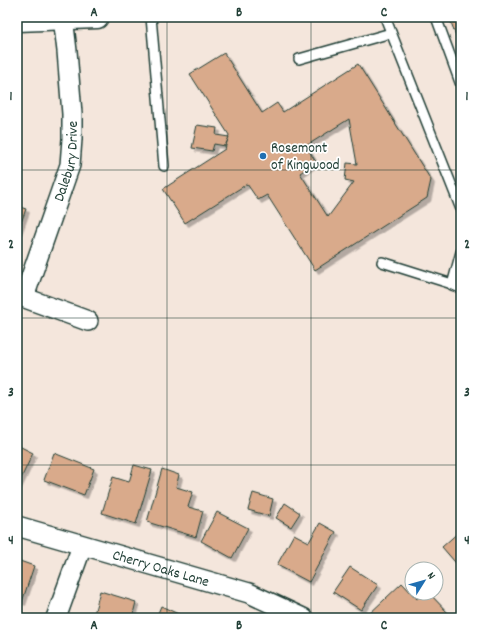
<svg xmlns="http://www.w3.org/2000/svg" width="478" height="635" viewBox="0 0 478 635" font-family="Dekko,sans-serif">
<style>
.building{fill:#d9aa8b;stroke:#1f3d34;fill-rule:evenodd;filter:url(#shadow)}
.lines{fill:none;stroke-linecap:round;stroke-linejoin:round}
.service-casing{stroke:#1f3d34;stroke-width:12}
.minor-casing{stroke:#1f3d34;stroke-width:22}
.tertiary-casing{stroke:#1f3d34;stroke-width:25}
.service{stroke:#fff;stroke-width:9}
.minor{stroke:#fff;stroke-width:19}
.tertiary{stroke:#fff;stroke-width:22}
.grid{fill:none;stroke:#1f3d34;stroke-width:1;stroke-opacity:0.55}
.poi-dot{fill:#1f6fb2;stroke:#fff;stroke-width:1.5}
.labels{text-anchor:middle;stroke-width:3.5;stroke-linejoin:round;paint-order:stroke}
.poi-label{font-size:15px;fill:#1f3d34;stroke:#fff;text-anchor:start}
.street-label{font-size:15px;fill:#1f3d34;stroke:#fff}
.neatline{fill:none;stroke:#1f3d34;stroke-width:1.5}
.grid-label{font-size:13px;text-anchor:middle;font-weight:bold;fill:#1f3d34}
</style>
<defs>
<filter id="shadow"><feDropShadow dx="3.5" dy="3.5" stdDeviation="0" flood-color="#0004"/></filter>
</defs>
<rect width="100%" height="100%" fill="#f4e6dc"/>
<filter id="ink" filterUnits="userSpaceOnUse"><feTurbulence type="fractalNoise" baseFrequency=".025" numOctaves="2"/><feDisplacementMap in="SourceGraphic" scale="8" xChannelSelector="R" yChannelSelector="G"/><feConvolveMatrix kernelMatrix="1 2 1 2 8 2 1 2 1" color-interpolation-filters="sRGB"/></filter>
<g filter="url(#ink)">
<g class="building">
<polygon points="449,17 461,17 461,49"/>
<path d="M224 53 262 113 277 103 283 112 358 64 431 180 427 198 315 270 267 195 258 200 247 184 185 223 163 189 225 149 229 135 190 74ZM349 119 357 164 347 163 345 180 354 182 328 217 300 173 316 162 306 146Z"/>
<polygon points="197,125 217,128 216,135 229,137 225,146 214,144 212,151 192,148"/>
<polygon points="17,206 26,209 17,234"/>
<polygon points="17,445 33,453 17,487"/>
<polygon points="54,453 94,469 84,495 44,480"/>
<polygon points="134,465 152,470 136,524 102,513 113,477 129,482"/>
<polygon points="162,469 179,475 176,487 193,492 188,507 203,511 196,537 147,522"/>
<polygon points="253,493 273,499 269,516 248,510"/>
<polygon points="285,503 300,513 291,527 276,518"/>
<polygon points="217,512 248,528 232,558 201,541"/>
<polygon points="320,523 336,532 309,582 277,565 294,534 309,542"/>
<polygon points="461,530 461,569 442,547"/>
<polygon points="17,560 34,566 22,602 17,600"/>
<polygon points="350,567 378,585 361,610 333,592"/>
<polygon points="402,583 417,599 423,593 429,593 448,613 444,618 423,618 420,615 417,618 369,618 367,616"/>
<polygon points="100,591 136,602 132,618 93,618"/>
<polygon points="161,606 187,618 156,618"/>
</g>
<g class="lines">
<g class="service-casing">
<g id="service">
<polyline points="151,17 164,166"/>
<polyline points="385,17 461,209"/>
<polyline points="436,17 461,85"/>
<polyline points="299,59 391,33"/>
<polyline points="461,252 452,285 461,288"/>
<polyline points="382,262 452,284"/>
</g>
</g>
<g class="minor-casing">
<g id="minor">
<polyline points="17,295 88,321"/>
<path id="s1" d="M24 297 70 165 72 139V114L67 51 63 17"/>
<path id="s2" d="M17 526 249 593 303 618"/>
<polyline points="56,618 82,546"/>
</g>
</g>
<g class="tertiary-casing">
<polyline id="tertiary" points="17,20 97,17"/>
</g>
<use href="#service" class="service"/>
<use href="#minor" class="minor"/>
<use href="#tertiary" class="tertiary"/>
</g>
</g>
<path class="grid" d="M167 17V618M311 17V618M17 170H461M17 318H461M17 465H461"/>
<circle class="poi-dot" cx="263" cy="156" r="4"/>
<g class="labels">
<g class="poi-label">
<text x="271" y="152">Rosemont<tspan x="271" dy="17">of Kingwood</tspan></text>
</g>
<g class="street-label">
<text dy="5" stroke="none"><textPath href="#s1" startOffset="143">Dalebury Drive</textPath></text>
<text dy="5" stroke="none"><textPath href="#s2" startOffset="150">Cherry Oaks Lane</textPath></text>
</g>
</g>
<rect width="478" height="635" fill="none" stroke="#fff" stroke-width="44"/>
<g transform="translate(424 581) rotate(53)"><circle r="19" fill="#ffffff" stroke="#a5b1ae"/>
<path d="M0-3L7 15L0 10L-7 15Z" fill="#1f6fb2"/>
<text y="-6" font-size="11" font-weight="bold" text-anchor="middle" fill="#1f3d34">N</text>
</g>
<rect x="22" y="22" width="434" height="591" class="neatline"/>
<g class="grid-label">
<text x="94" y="16">A</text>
<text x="239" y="16">B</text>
<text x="384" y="16">C</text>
<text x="11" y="100">1</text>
<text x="467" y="100">1</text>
<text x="11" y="248">2</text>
<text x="467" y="248">2</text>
<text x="11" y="396">3</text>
<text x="467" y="396">3</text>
<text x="11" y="544">4</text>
<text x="467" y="544">4</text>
<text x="94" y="629">A</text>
<text x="239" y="629">B</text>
<text x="384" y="629">C</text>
</g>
</svg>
